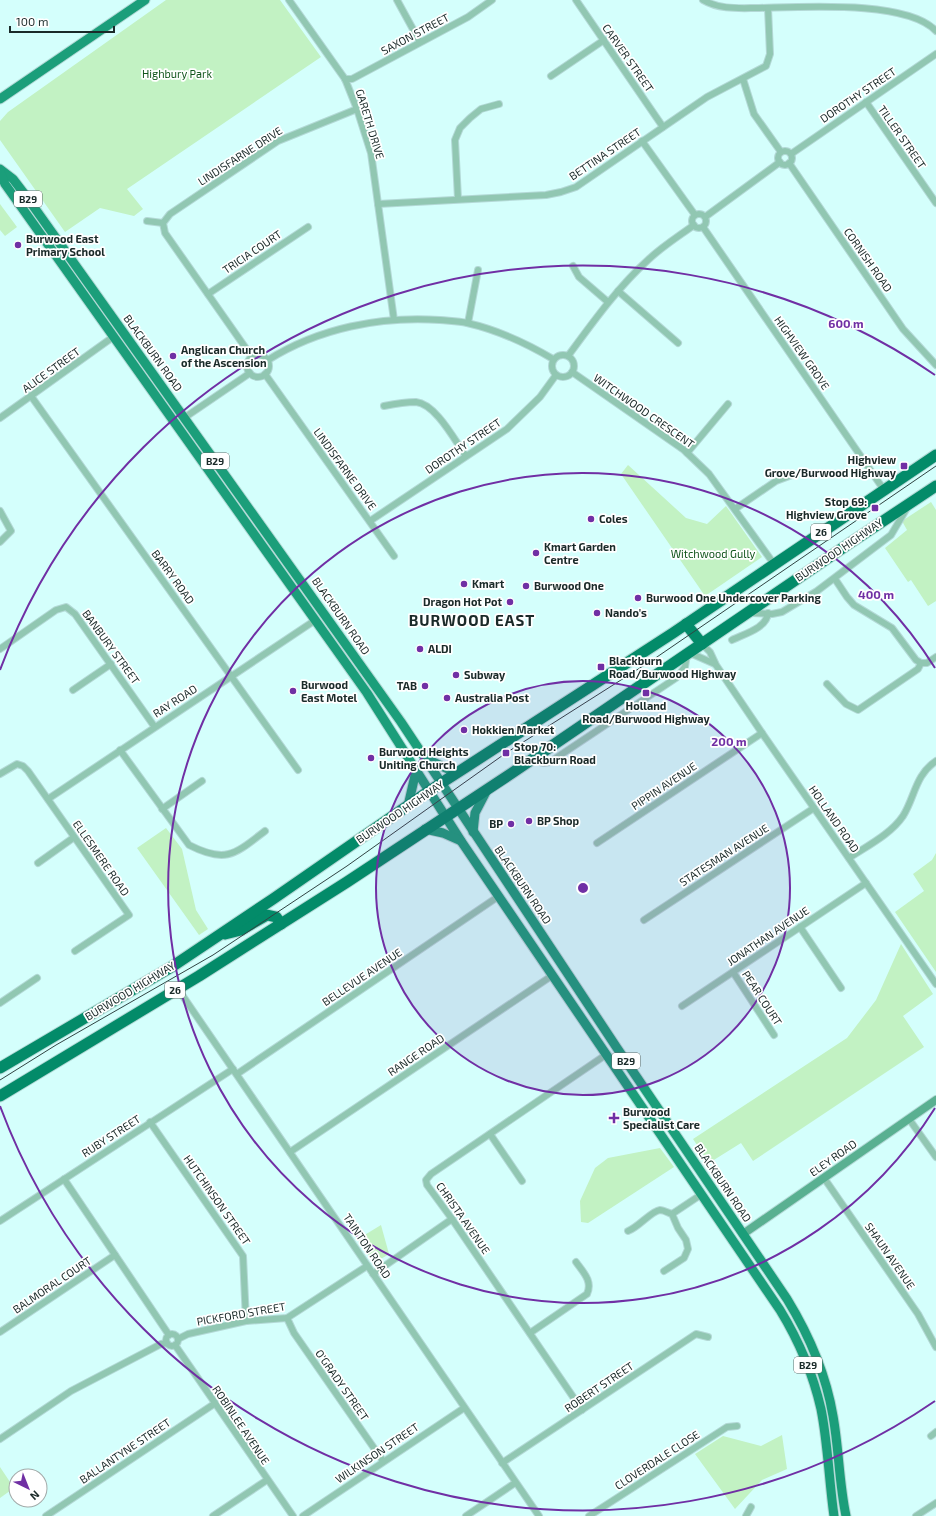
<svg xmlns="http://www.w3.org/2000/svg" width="936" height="1516" viewBox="0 0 936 1516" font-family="'Exo 2',sans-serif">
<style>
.green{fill:#c2f2c3}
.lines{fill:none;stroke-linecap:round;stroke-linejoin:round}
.street-casing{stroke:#b3d9d6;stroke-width:8}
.secondary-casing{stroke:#b3d9d6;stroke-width:10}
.primary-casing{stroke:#b3d9d6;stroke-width:11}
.highway-casing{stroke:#b3d9d6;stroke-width:13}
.street{stroke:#91c7b2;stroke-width:6}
.secondary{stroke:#59b091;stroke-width:8}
.primary{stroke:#1b9e7a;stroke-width:9}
.highway{stroke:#038b69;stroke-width:11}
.tram{stroke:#314443;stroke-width:1}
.ring{fill:none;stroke:#702fa4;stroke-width:2}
.poi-dot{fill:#702fa4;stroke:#fff;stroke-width:1.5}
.labels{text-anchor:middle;stroke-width:3.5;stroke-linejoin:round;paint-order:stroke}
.shield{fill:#fff;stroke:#5f6a69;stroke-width:1}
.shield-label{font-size:10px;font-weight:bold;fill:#1a2a29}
.street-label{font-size:11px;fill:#1a2a29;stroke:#fff}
.park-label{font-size:11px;fill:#10551b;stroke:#fff}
.poi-label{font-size:11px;font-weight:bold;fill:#1a2a29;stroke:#fff;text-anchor:start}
.district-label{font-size:15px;font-weight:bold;letter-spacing:1px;fill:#1a2a29;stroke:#fff}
.centre{fill:#702fa4;stroke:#fff;stroke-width:2}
.ring-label{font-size:12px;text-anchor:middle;font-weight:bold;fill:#702fa4;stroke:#fff;stroke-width:3.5;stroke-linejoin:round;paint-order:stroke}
</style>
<rect width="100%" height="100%" fill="#d4fffc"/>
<g class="green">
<polygon points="166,0 280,0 321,57 127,189 143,209 134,216 100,208 65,232 0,140 0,121 8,112"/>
<polygon points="0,204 17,227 5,236 0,230"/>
<polygon points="628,465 686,518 707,524 726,506 762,557 705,596 621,474"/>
<polygon points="931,502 936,510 936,601 928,606 911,580 908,582 885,548 907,530 902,521"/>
<polygon points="166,828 182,849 196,910 208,929 199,935 137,848"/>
<polygon points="936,853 936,972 895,912 924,891 913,874 932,860"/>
<polygon points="901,944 933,994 903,1016 924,1047 753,1161 741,1143 709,1163 693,1139 847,1038 876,1000"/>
<polygon points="660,1148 674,1167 588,1223 581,1222 580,1201 595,1168 608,1158"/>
<polygon points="381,1225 389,1254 376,1262 373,1262 358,1239"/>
<polygon points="782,1435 787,1469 762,1480 735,1509 695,1454 723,1436 761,1446"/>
<polygon points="0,1467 14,1488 0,1498"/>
</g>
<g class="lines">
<g class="street-casing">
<g id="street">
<polyline points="289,0 345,79 357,109 371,153 394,320"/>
<polyline points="397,0 420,42"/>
<polyline points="576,0 663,127"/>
<path d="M703 0C720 10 740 8 759 8 804 7 907 0 936 31"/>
<polyline points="551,76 604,40"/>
<polyline points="345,79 352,79 468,17 492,0"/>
<polyline points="743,79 754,114 781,152"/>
<polyline points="866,102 936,203"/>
<polyline points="642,141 695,215"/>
<circle cx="785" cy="158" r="7"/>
<polyline points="791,154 936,54"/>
<polyline points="789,163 903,329 936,365"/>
<polyline points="458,199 455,140 460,128 470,118 481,109 499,104"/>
<polyline points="378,204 546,195 561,192 576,187 707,97 766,66 770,54 768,8"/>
<circle cx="699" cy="221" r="7"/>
<polyline points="705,217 780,162"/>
<polyline points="147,221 163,223"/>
<polyline points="703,227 884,490"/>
<polyline points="573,266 579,277 608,302"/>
<polyline points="618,291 678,343"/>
<polyline points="208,294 308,227"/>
<polyline points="468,323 478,270"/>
<circle cx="563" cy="366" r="11"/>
<circle cx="258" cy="366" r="11"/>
<path d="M568 356C593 322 618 287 649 259 663 246 679 236 694 225"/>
<polyline points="252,357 165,233 163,223 170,214 278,141 357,109"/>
<path d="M268 360C319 328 380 316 440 320 449 321 458 321 467 323 498 330 526 343 553 359"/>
<polyline points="572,372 684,450 709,474 774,564"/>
<polyline points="265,374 394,556"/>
<polyline points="31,396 298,770"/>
<path d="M384 406C394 404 405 402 416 402 436 404 455 441 466 456"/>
<polyline points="0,418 113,337"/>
<polyline points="184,418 250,373"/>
<polyline points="687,453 728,404"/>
<polyline points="735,509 776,481 792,475"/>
<polyline points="0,511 11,531 0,542"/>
<polyline points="370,521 507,429 540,397 556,375"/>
<polyline points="835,579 847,597 854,605 892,628 916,660 921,663"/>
<polyline points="751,613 772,614 782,612 817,591 891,535 907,508"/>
<path d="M732 640C744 634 767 628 768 613"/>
<polyline points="702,644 710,652 716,665 762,733 936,984"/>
<polyline points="0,649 56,610 66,607 75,614 154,726"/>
<polyline points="690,653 715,664"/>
<polyline points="827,684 846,704 858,710 918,669 921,663 927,663 936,657"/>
<polyline points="73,690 111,664"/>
<path d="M120 750 189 845C226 864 235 854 265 831"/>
<polyline points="532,760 544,763 550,762 676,678 685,667 687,654"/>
<polyline points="0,774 17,764 23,766 28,771 129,915 75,951"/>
<polyline points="48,799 314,621"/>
<polyline points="162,809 202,781"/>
<polyline points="597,843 762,733"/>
<path d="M849 858C867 846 891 834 903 816 915 797 915 775 936 761"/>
<polyline points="38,863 73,838"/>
<polyline points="644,920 814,808"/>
<polyline points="800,927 841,988"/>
<polyline points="733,972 774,1035"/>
<polyline points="178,989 539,1516"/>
<polyline points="0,1003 37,978"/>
<polyline points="682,1006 866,883"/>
<polyline points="237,1074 499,896"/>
<polyline points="909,1119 936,1157"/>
<polyline points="150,1122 243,1256 246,1321"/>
<polyline points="490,1134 522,1181"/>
<polyline points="290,1152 553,975"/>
<polyline points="824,1178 918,1314 936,1347"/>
<polyline points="64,1179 169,1335"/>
<polyline points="672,1214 702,1194"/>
<polyline points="0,1221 233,1069"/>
<path d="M628 1231C639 1227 651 1211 660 1210 663 1210 669 1213 672 1214L678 1228 686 1240 688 1249 684 1258 664 1271"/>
<polyline points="373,1274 452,1219"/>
<polyline points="287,1318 294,1333 383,1461"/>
<polyline points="0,1332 115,1255"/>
<path d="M530 1333 587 1294C593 1281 583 1272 576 1262"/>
<circle cx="172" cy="1340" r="6"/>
<polyline points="178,1339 188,1334 246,1321 287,1318 367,1266"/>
<polyline points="175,1345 293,1516"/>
<polyline points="582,1410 452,1219 427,1185 426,1180 431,1174 607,1054"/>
<polyline points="931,1436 936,1432"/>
<polyline points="0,1439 71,1391 161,1344 167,1343"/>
<polyline points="502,1463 696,1334 708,1337"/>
<polyline points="46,1516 214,1404"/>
<polyline points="213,1516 267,1480"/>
<polyline points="303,1516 464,1408"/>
<polyline points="466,1516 515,1483"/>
<polyline points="589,1516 727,1427 737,1426"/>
<polyline points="746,1516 751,1507"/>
<polyline points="916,1516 936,1503"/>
</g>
</g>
<g class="secondary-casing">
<polyline id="secondary" points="743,1234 936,1100"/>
</g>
<g class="primary-casing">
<g id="primary">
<polyline points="0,99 145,0"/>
<path d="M0 169 13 179 26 196 401 722 617 1048 787 1299C809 1335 826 1374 833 1416 839 1449 839 1483 846 1516"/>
<path d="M0 172 5 184 367 693 461 841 780 1310C799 1341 813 1374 821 1409 828 1444 829 1481 834 1516"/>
<polyline points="427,759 456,773"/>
<polyline points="408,806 416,771"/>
<polyline points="425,829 443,833 461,841"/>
<polyline points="473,832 475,813 487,790"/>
</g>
</g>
<g class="highway-casing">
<g id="highway">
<polyline points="686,624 702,644"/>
<polyline points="225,934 241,930 267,915 276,917 281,924"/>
<polyline points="0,1068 173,966 273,899 429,791 673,633 936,455"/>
<polyline points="0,1096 199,976 347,882 512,773 850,543 936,486"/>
</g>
</g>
<use href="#street" class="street"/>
<use href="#secondary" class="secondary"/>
<use href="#primary" class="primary"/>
<use href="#highway" class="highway"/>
<polyline class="tram" points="0,1080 56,1045 213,955 347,866 506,753 654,659 936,466"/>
</g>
<circle cx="583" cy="888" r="207" fill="#702fa4" fill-opacity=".12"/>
<g class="ring">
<circle cx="583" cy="888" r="207"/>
<path d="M935 1108A415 415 0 1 1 935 668"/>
<path d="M935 1401A622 622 0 0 1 0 1106M0 670A622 622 0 0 1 935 375"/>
</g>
<g class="poi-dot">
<circle cx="18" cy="245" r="4"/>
<circle cx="173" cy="356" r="4"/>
<rect x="900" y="462" width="8" height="8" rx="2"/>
<rect x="871" y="504" width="8" height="8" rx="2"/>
<circle cx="591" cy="519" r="4"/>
<circle cx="536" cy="553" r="4"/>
<circle cx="464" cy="584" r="4"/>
<circle cx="526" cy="586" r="4"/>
<circle cx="638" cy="598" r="4"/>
<circle cx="510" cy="602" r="4"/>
<circle cx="597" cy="613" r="4"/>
<circle cx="420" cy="649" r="4"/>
<rect x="597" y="663" width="8" height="8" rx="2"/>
<circle cx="456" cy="675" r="4"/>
<circle cx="425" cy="686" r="4"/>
<circle cx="293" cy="691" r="4"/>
<rect x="642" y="689" width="8" height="8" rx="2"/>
<circle cx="447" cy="698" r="4"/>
<circle cx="464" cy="730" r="4"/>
<rect x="502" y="749" width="8" height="8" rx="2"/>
<circle cx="371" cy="758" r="4"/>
<circle cx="529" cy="821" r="4"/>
<circle cx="511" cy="824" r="4"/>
<path d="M612 1112h4v4h4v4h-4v4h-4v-4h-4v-4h4z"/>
</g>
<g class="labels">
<g class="shield">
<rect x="14" y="191" width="28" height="16" rx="3"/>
<rect x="201" y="453" width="28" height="16" rx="3"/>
<rect x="811" y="524" width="20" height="16" rx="3"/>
<rect x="165" y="982" width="20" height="16" rx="3"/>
<rect x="612" y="1053" width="28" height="16" rx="3"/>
<rect x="794" y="1357" width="28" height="16" rx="3"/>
</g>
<g class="shield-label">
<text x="28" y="203">B29</text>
<text x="215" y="465">B29</text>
<text x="821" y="536">26</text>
<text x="175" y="994">26</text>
<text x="626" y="1065">B29</text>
<text x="808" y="1369">B29</text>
</g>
<g class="street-label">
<text transform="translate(415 34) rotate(-28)" y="4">SAXON STREET</text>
<text transform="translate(628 58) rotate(55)" y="4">CARVER STREET</text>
<text transform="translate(858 95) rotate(-34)" y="4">DOROTHY STREET</text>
<text transform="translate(370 124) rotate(73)" y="4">GARETH DRIVE</text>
<text transform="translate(902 137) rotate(55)" y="4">TILLER STREET</text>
<text transform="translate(605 154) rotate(-34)" y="4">BETTINA STREET</text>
<text transform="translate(240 156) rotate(-33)" y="4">LINDISFARNE DRIVE</text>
<text transform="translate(252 252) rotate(-34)" y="4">TRICIA COURT</text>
<text transform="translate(868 260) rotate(55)" y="4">CORNISH ROAD</text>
<text transform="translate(153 353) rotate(54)" y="4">BLACKBURN ROAD</text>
<text transform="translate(802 353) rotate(55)" y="4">HIGHVIEW GROVE</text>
<text transform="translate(51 370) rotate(-36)" y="4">ALICE STREET</text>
<text transform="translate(644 411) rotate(35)" y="4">WITCHWOOD CRESCENT</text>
<text transform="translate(463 446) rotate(-34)" y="4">DOROTHY STREET</text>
<text transform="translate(345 469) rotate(54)" y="4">LINDISFARNE DRIVE</text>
<text transform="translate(839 550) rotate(-34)" y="4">BURWOOD HIGHWAY</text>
<text transform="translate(173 577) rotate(54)" y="4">BARRY ROAD</text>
<text transform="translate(341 616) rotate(55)" y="4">BLACKBURN ROAD</text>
<text transform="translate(111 647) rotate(54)" y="4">BANBURY STREET</text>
<text transform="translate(175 701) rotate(-33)" y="4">RAY ROAD</text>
<text transform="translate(664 786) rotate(-34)" y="4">PIPPIN AVENUE</text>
<text transform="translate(400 812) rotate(-34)" y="4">BURWOOD HIGHWAY</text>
<text transform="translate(834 819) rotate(55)" y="4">HOLLAND ROAD</text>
<text transform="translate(724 855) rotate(-33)" y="4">STATESMAN AVENUE</text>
<text transform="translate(101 858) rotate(55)" y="4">ELLESMERE ROAD</text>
<text transform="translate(523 885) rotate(56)" y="4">BLACKBURN ROAD</text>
<text transform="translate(768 936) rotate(-34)" y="4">JONATHAN AVENUE</text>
<text transform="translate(362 977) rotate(-34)" y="4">BELLEVUE AVENUE</text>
<text transform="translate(130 991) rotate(-31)" y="4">BURWOOD HIGHWAY</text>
<text transform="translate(762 998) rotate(57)" y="4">PEAR COURT</text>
<text transform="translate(416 1055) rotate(-34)" y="4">RANGE ROAD</text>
<text transform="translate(111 1136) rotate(-33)" y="4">RUBY STREET</text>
<text transform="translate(833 1158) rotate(-35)" y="4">ELEY ROAD</text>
<text transform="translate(723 1183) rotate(56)" y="4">BLACKBURN ROAD</text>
<text transform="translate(217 1200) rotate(55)" y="4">HUTCHINSON STREET</text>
<text transform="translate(463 1218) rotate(55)" y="4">CHRISTA AVENUE</text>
<text transform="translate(367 1246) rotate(56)" y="4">TAINTON ROAD</text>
<text transform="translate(890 1256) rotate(55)" y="4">SHAUN AVENUE</text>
<text transform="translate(52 1285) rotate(-34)" y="4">BALMORAL COURT</text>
<text transform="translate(241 1314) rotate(-10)" y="4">PICKFORD STREET</text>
<text transform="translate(342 1385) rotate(55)" y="4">O'GRADY STREET</text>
<text transform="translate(599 1387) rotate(-34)" y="4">ROBERT STREET</text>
<text transform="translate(241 1425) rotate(56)" y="4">ROBINLEE AVENUE</text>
<text transform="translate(125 1451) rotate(-34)" y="4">BALLANTYNE STREET</text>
<text transform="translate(377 1453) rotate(-34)" y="4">WILKINSON STREET</text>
<text transform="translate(657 1460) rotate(-33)" y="4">CLOVERDALE CLOSE</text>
</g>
<g class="park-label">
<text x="177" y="78">Highbury Park</text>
<text x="713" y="558">Witchwood Gully</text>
</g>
<g class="poi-label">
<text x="26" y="243">Burwood East<tspan x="26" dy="13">Primary School</tspan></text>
<text x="181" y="354">Anglican Church<tspan x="181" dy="13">of the Ascension</tspan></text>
<text x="896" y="464" text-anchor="end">Highview<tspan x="896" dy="13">Grove/Burwood Highway</tspan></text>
<text x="867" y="506" text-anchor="end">Stop 69:<tspan x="867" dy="13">Highview Grove</tspan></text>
<text x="599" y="523">Coles</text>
<text x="544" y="551">Kmart Garden<tspan x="544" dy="13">Centre</tspan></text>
<text x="472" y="588">Kmart</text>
<text x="534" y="590">Burwood One</text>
<text x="646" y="602">Burwood One Undercover Parking</text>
<text x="502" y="606" text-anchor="end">Dragon Hot Pot</text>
<text x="605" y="617">Nando's</text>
<text x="428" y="653">ALDI</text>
<text x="609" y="665">Blackburn<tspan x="609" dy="13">Road/Burwood Highway</tspan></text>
<text x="464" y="679">Subway</text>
<text x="301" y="689">Burwood<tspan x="301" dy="13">East Motel</tspan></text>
<text x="417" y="690" text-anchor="end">TAB</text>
<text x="455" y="702">Australia Post</text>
<text x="646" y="710" text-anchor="middle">Holland<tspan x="646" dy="13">Road/Burwood Highway</tspan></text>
<text x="472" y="734">Hokkien Market</text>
<text x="514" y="751">Stop 70:<tspan x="514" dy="13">Blackburn Road</tspan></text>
<text x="379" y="756">Burwood Heights<tspan x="379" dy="13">Uniting Church</tspan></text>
<text x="537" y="825">BP Shop</text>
<text x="503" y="828" text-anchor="end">BP</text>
<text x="623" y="1116">Burwood<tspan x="623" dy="13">Specialist Care</tspan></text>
</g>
<g class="district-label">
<text x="472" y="626">BURWOOD EAST</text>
</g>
</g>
<circle cx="583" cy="888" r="6" class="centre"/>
<g class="ring-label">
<text x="846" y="328">600 m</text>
<text x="876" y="599">400 m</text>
<text x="729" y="746">200 m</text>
</g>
<g transform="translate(28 1488) rotate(137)"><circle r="19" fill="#ffffff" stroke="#a3aaa9"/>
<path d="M0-3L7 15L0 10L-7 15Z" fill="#702fa4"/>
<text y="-6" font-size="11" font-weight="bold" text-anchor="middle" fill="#1a2a29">N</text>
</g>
<path d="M10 26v6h104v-6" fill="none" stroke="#1a2a29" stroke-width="2"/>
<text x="16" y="26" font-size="12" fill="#1a2a29" stroke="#ffffff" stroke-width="3" paint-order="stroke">100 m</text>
</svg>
